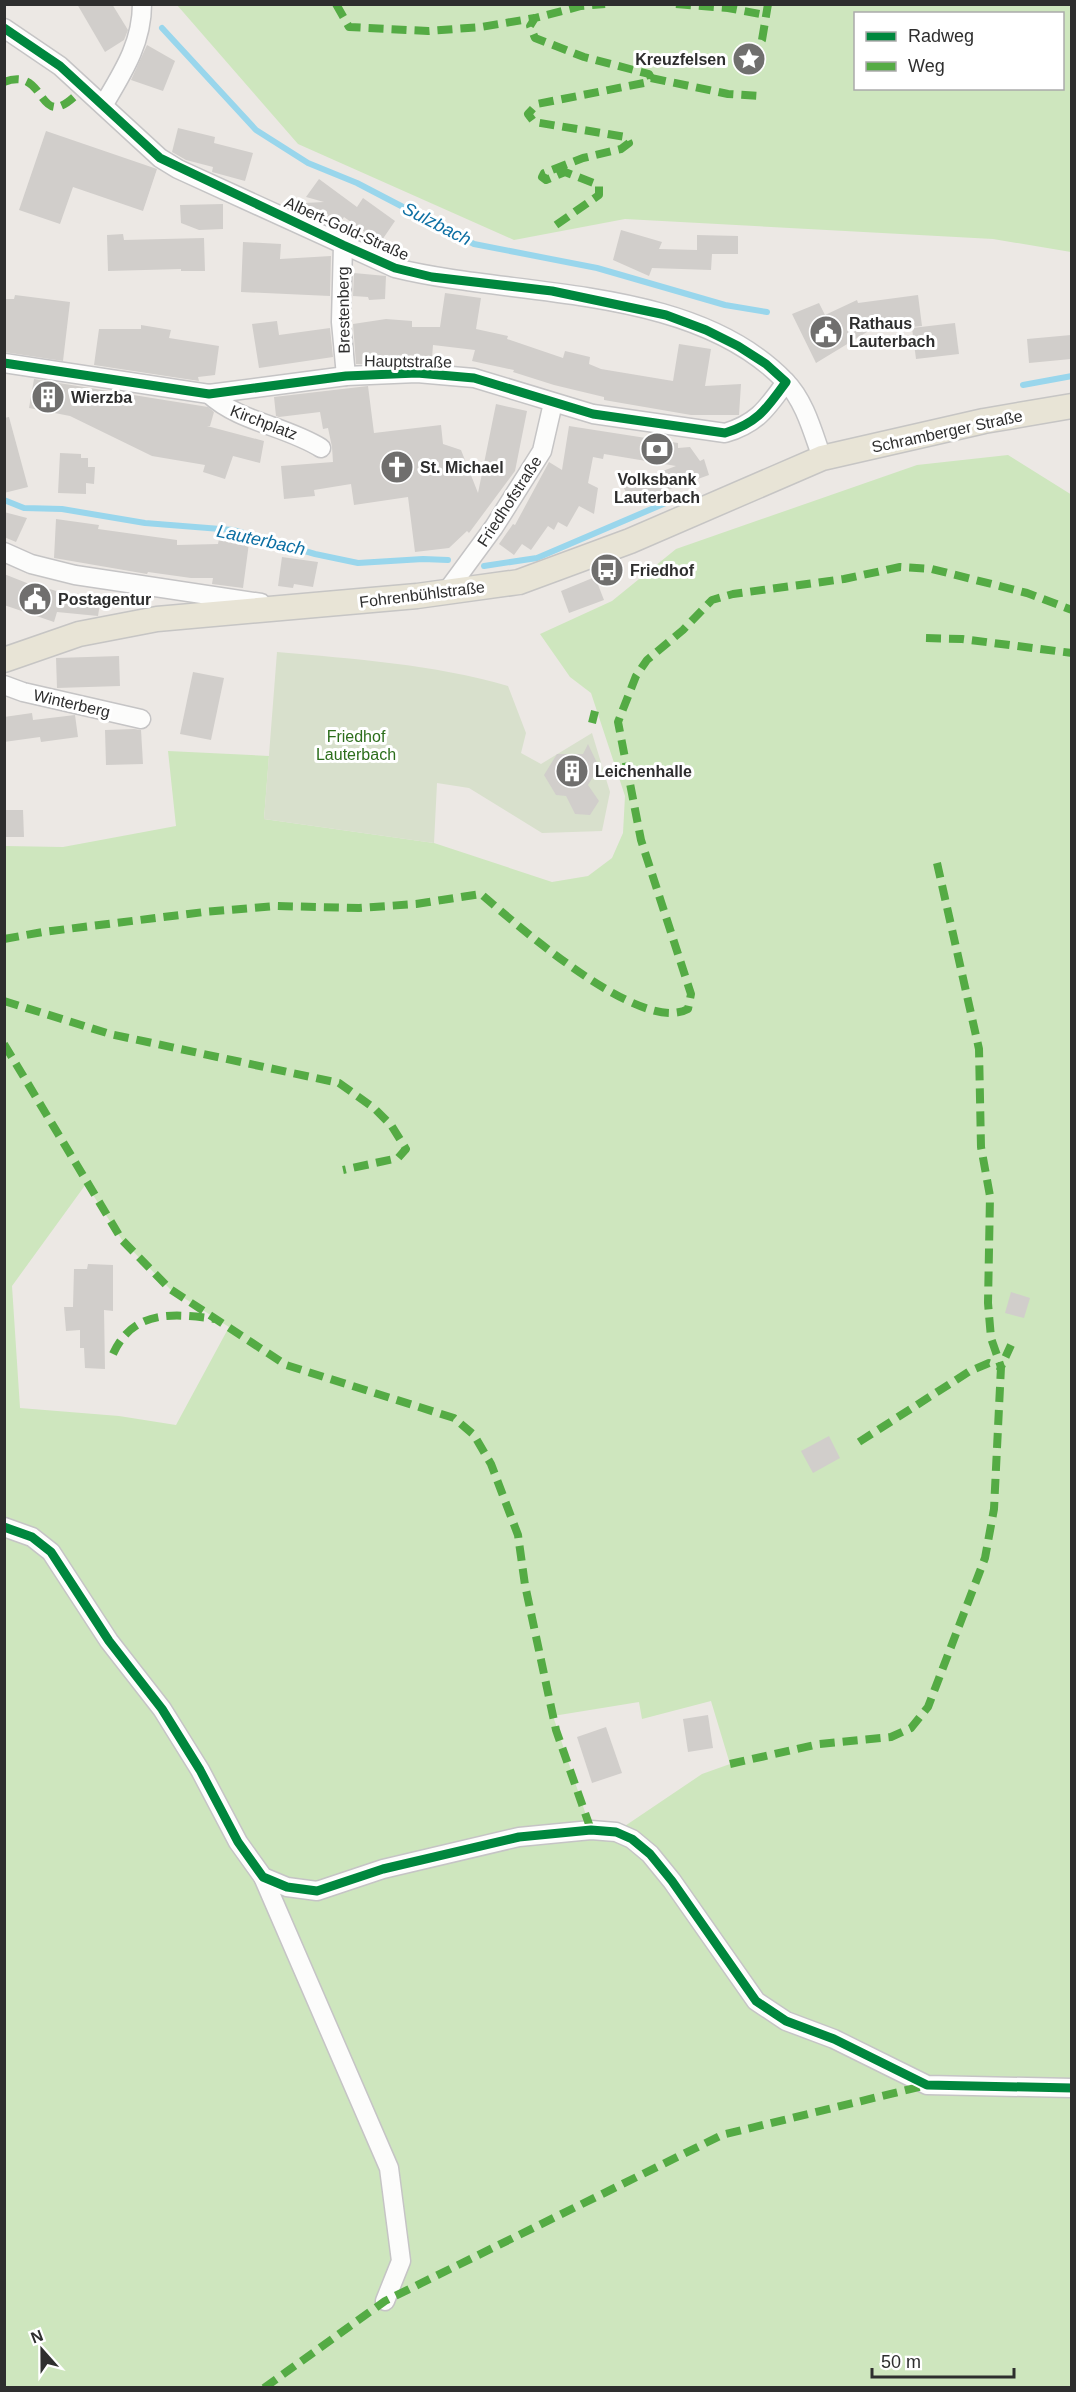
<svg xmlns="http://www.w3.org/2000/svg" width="1076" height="2392" viewBox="0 0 1076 2392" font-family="Arial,sans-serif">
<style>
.green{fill:#cee6be;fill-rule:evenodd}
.cemetery{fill:#d8e0cc}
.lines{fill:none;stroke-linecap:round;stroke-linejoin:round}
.stream{stroke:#99d6ec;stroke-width:6}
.building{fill:#d1cecb}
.minor-casing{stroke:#c5c4c5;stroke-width:21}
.major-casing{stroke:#c6c5c4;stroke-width:27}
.minor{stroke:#fcfcfb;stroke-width:18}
.major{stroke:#e8e4d6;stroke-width:24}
.quiet{stroke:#54ab44;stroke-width:8;stroke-dasharray:15 8;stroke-linecap:butt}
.cycleway-casing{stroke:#fff;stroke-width:13}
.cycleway{stroke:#00873e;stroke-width:9}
.labels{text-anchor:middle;stroke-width:6;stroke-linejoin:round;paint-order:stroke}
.poi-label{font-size:16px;font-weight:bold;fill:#2e2e2e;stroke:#fff;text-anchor:start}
.street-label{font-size:16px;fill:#2e2e2e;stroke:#fff}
.park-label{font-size:16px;fill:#2c6e1b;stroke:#fff}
.water-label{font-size:18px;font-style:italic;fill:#0d6fa3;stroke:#fff}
</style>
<rect width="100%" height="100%" fill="#ece8e4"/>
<g class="green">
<path d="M177 5H1071V252L993 239 625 219 514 240 298 144ZM856 14H1062V88H856Z"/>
<path d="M1008 455 1072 495 1071 2387 5 2388V846L63 847 176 826 168 751 269 756 264 819 434 843 552 882 588 876 612 858 623 833 625 796 591 693 570 677 540 634 612 601 676 549 917 465ZM86 1184 122 1240 170 1289 229 1327 176 1425 119 1416 20 1408 12 1286ZM711 1701 730 1764 702 1774 616 1832 591 1830 553 1716 639 1702 642 1719Z"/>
</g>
<path class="cemetery" d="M277 652C354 659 433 664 508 686L526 733 521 753 541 764 592 733 610 792 602 831 542 833 469 788 437 783 434 843 264 819Z"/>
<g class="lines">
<g class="stream">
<polyline points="162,28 256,130 308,163 357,183 474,244 597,268 725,305 767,312"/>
<polyline points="1023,385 1072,376"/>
<polyline points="4,500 24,508 62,509 145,523 233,530 315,554 358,563 423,559 448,560"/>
<polyline points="484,566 537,558 668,502"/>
</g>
</g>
<g class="building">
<polygon points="77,4 112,4 128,30 124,40 105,52"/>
<polygon points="147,45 175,61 163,91 131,80"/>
<polygon points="178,128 215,137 214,143 253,153 245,181 212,172 213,167 186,160 172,152"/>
<polygon points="46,131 157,169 143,211 73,187 60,224 19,210"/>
<polygon points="319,179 357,207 363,198 395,221 380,243 344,217 337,227 304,203 324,202 306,197"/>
<polygon points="223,204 223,229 199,230 181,223 180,205"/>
<polygon points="621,230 662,242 659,249 697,250 697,235 738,236 738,254 712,254 711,270 652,268 649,276 613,260"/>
<polygon points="123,234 124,240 204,238 205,271 181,271 181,269 108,271 107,235"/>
<polygon points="243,242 281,244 280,259 331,256 330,296 241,292"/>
<polygon points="354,273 386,276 385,299 369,300 368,297 353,296"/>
<polygon points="445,293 481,298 476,329 508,336 507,339 563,358 565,351 590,357 589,364 601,369 673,381 679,344 711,349 705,386 741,384 739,415 691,415 604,400 604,397 554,385 513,372 514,370 472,361 475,350 433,345 432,358 364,357 365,364 356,364 353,324 386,319 412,321 412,327 440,327"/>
<polygon points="15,295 70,302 63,361 4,352 4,299 14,299"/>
<polygon points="918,295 922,326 867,332 816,363 792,314 819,303 825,315 857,300 858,303"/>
<polygon points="277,321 279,335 330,328 333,357 259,368 252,324"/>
<polygon points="955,323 959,354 916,359 912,328"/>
<polygon points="141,325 171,330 169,338 219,346 215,375 198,377 199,381 94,365 99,329 141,329"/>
<polygon points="1071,335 1071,359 1029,363 1027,339"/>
<polygon points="34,379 208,407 214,412 210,426 207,426 264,441 260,463 233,456 225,479 203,472 205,465 152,456 70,416 29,408"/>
<polygon points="368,386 374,433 441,425 443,444 461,450 478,493 496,404 527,411 515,471 469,533 467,531 449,548 415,552 408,497 354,505 351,484 314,490 315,496 284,499 281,466 333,462 332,447 328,428 323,429 320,412 279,417 276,416 274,397"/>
<polygon points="9,417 28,487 4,493 4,418"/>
<polygon points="569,426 678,443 678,448 690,447 700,461 704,459 709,475 631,503 623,486 676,466 604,454 603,459 593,457 588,483 598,488 594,514 579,506 567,527 558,522 554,530 548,526 531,550 522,544 514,555 499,544 513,524 515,525 549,462 562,470"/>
<polygon points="60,453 81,454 81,458 88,458 88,467 95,467 94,484 86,483 86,494 58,493"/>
<polygon points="4,512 27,518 16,542 4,537"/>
<polygon points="56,519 99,525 98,529 177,540 177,545 218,544 219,539 249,543 243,588 212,584 213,578 191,578 148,572 147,574 54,558"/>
<polygon points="282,557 318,562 313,587 294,584 293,588 278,586"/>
<polygon points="4,574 37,587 37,585 72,596 72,593 101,597 98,616 57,612 54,622 4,605"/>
<polygon points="595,577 604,600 569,613 561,591"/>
<polygon points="119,656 120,686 57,688 56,658"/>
<polygon points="193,672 224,678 211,740 180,734"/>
<polygon points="32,713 33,720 75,715 78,737 41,742 40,737 4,742 4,717"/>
<polygon points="134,729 141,730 143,764 106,765 105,730"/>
<polygon points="588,744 599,767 588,785 599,801 590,815 575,814 566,796 556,795 544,775 557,754 583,754"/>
<polygon points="4,810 23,810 24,837 4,837"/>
<polygon points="88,1264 113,1265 113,1311 104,1310 105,1369 85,1368 84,1348 80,1348 80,1330 66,1331 64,1307 73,1307 74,1269 87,1269"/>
<polygon points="1011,1292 1030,1298 1024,1318 1005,1313"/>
<polygon points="829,1436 840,1458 813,1473 801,1451"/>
<polygon points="708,1715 713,1748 688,1752 683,1719"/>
<polygon points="606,1727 622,1773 592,1783 577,1737"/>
</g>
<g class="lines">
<g class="minor-casing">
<g id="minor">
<path d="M4 28 60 66 160 158 178 169 395 268C516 298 692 284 785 381 805 401 813 433 822 458"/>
<path d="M104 104C123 72 142 43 142 4"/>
<polyline points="343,245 341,322 346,376"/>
<path d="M4 363 209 394 346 376 417 373 474 378 593 414 725 433C758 423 767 408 786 382"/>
<path d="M209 394C239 422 286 426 321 448"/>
<polyline points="4,552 31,564 75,575 261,603"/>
<polyline points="447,591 494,527 542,451 553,403"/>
<polyline points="4,685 23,692 141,719"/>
<polyline points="4,1527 32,1537 51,1552 109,1641 162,1709 200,1770 238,1842 263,1877 287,1887 317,1891 383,1869 519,1837 591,1830 616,1832 632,1839 650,1854 672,1881 756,2001 786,2021 834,2039 927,2085 1072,2088"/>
<polyline points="263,1877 389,2168 401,2261 385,2301"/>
</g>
</g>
<g class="major-casing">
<polyline id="major" points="4,660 79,634 157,619 417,596 519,582 630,541 822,458 984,421 1072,406"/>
</g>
<use href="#minor" class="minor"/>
<use href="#major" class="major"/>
<g class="quiet">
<polyline points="336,4 349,27 428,31 481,27 535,18"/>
<polyline points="676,4 728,8 765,15"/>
<polyline points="749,59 762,40 768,4"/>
<polyline points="651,78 728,94 759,96"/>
<path d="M4 82C51 64 34 142 84 87"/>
<polyline points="556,225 599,195 599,185 565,172 546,180 542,177 544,173 583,158 621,149 629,143 626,137 534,122 528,114 537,104 649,82 651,78 649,74 584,57 535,38 530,26 535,18 581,6 605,4"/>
<polyline points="926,638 962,639 1072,653"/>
<polyline points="592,723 595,711"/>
<polyline points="937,863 979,1049 981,1147 990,1196 988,1303 991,1338 1001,1367"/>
<path d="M4 939 43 932 204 912 276 906 359 908 416 904 481 894C517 925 641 1035 688 1009L691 994 641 840 618 722 636 676 647 660 683 630 712 600 733 594 844 579 900 567 932 569 1027 593 1072 610"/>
<polyline points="4,1001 110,1034 339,1083 374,1108 391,1125 406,1149 398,1158 343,1170"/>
<polyline points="4,1044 122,1240 170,1289 286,1365 454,1418 474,1435 491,1464 518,1535 525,1585 556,1730 591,1830"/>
<path d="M113 1354C133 1310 172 1313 215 1319"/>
<polyline points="859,1442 970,1371 989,1363 1001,1367"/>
<polyline points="730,1764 819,1744 891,1737 911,1728 928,1707 985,1558 994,1509 1001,1367 1011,1345"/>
<polyline points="264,2388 385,2301 722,2135 927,2085"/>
</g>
<g class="cycleway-casing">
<g id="cycleway">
<path d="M4 28 60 66 160 158 343 245 395 268 432 277 552 291 666 315 706 330 738 346 766 364 786 382C767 408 758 423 725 433L593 414 474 378 417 373 346 376 209 394 4 363"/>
<polyline points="4,1527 32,1537 51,1552 109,1641 162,1709 200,1770 238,1842 263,1877 287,1887 317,1891 383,1869 519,1837 591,1830 616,1832 632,1839 650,1854 672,1881 756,2001 786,2021 834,2039 927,2085 1072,2088"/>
</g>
</g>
<use href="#cycleway" class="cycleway"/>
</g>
<defs>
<g id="sight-disc" transform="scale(1.725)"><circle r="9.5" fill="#706f6e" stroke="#fff"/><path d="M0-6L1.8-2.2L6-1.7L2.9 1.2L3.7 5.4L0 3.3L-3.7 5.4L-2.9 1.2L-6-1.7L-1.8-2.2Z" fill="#fff"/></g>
<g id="civic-disc" transform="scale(1.725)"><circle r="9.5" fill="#706f6e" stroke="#fff"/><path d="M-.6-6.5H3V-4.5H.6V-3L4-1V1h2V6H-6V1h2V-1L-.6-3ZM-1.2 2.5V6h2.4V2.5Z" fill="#fff"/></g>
<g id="building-disc" transform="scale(1.725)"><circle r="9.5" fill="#706f6e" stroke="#fff"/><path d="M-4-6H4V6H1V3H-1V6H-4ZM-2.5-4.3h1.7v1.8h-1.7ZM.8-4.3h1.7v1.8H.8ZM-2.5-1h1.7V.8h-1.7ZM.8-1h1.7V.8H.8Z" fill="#fff"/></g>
<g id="bank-disc" transform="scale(1.725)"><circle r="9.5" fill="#706f6e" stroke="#fff"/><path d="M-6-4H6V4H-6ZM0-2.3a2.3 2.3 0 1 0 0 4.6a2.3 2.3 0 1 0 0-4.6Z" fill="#fff"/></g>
<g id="church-disc" transform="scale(1.725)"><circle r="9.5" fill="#706f6e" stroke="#fff"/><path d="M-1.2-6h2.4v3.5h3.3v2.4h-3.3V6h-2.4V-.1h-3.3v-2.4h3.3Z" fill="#fff"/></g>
<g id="bus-disc" transform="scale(1.725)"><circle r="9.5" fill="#706f6e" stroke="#fff"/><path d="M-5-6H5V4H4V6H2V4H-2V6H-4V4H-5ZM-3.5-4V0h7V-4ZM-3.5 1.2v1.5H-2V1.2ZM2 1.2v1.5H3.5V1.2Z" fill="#fff"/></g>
</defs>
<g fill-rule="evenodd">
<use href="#sight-disc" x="749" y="59"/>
<use href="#civic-disc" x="826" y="332"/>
<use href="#building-disc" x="48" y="397"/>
<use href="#bank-disc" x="657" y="449"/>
<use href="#church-disc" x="397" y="467"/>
<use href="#bus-disc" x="607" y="570"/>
<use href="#civic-disc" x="35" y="599"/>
<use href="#building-disc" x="572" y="771"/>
</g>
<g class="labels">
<g class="poi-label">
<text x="726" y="65" text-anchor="end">Kreuzfelsen</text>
<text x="849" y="329">Rathaus<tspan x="849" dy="18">Lauterbach</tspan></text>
<text x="71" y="403">Wierzba</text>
<text x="420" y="473">St. Michael</text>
<text x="657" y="485" text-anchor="middle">Volksbank<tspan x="657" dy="18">Lauterbach</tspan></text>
<text x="630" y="576">Friedhof</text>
<text x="58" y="605">Postagentur</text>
<text x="595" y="777">Leichenhalle</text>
</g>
<g class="street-label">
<text transform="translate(347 228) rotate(24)" y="6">Albert-Gold-Straße</text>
<text transform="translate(343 310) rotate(-91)" y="6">Brestenberg</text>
<text transform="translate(408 361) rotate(1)" y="6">Hauptstraße</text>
<text transform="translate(264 422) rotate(21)" y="6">Kirchplatz</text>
<text transform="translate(947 431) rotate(-12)" y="6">Schramberger Straße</text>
<text transform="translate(509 501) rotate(-57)" y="6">Friedhofstraße</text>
<text transform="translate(422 594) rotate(-7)" y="6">Fohrenbühlstraße</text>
<text transform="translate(72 703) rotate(13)" y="6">Winterberg</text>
</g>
<g class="park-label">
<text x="356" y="742">Friedhof<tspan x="356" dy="18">Lauterbach</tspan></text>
</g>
<g class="water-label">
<text transform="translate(437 224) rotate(27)" y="6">Sulzbach</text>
<text transform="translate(261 540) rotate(12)" y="6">Lauterbach</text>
</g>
</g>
<rect width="1076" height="2392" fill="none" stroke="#2e2e2e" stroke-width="12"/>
<rect x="854" y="12" width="210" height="78" fill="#ffffff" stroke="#ababab" stroke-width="1.5"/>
<rect x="866" y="32" width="30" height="9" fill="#00873e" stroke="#ababab" stroke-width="1.5"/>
<text x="908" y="42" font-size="18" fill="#2e2e2e">Radweg</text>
<rect x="866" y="62" width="30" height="9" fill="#54ab44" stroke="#ababab" stroke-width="1.5"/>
<text x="908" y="72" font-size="18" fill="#2e2e2e">Weg</text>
<g transform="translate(42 2350) rotate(339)" stroke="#ffffff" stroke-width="4.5" paint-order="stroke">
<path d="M0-4.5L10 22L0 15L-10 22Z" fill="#2e2e2e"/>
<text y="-9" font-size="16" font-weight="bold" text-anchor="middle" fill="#2e2e2e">N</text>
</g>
<path d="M872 2368v9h142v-9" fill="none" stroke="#2e2e2e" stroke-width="3"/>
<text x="881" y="2368" font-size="18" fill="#2e2e2e" stroke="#ffffff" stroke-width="4.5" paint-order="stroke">50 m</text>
</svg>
